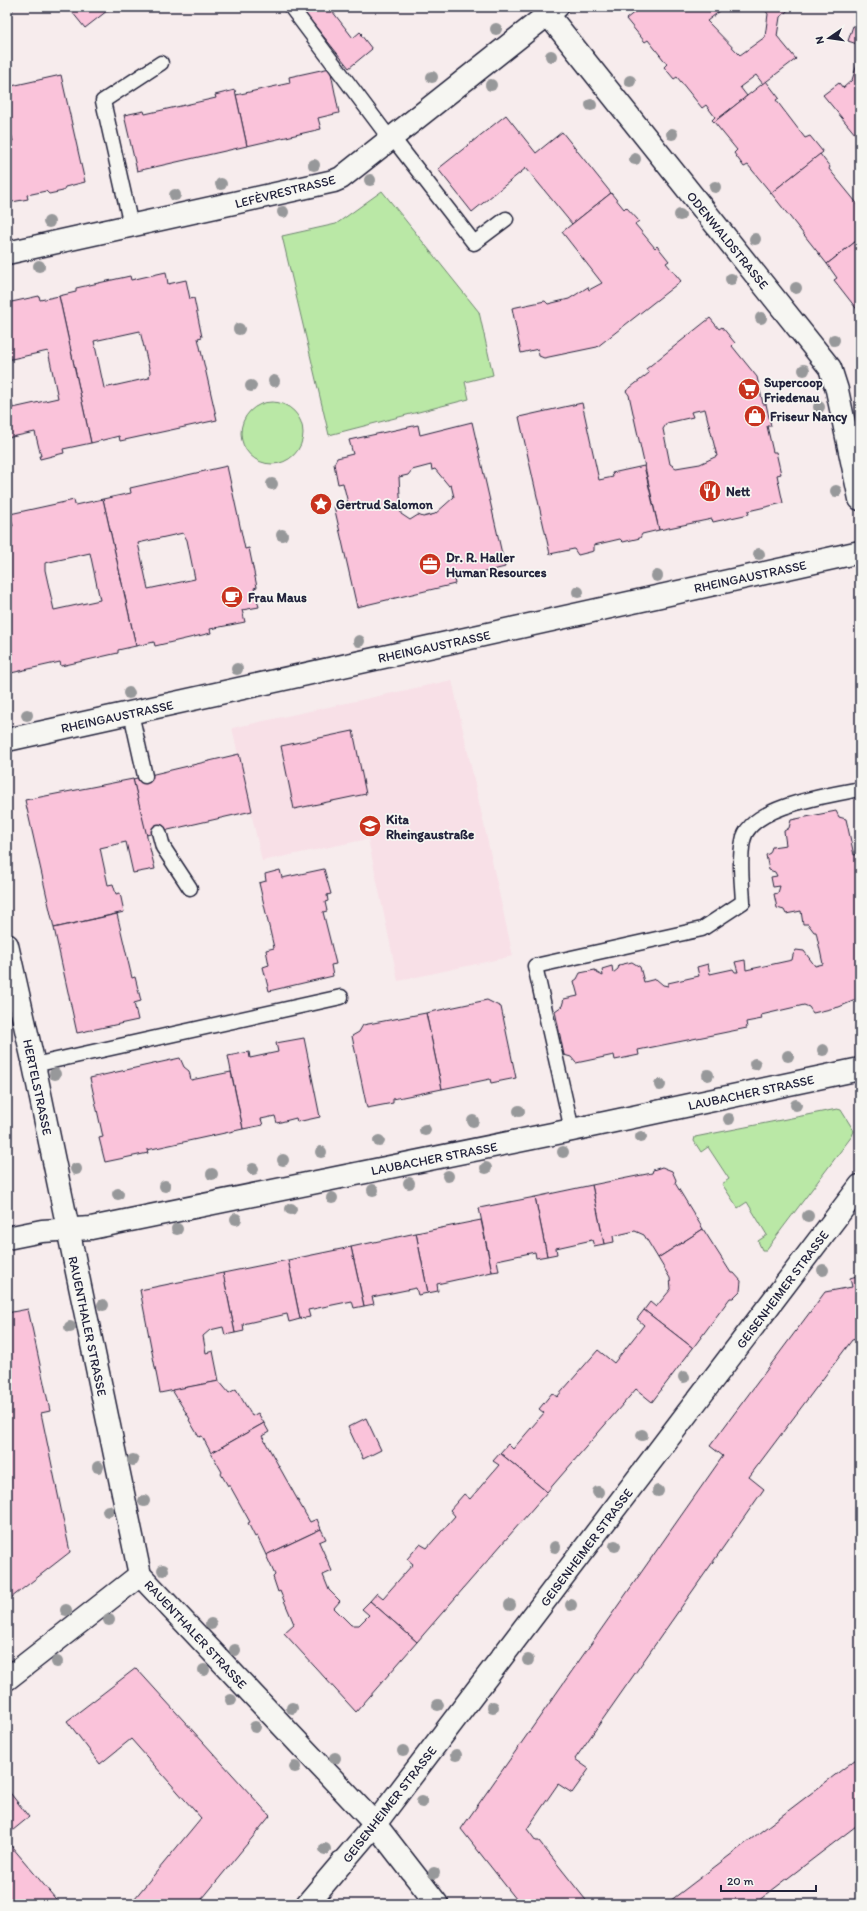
<svg xmlns="http://www.w3.org/2000/svg" width="867" height="1911" viewBox="0 0 867 1911" font-family="Itim,sans-serif">
<style>
.built{fill:#f8e0e7}
.green{fill:#bae8a6;stroke:#6e8570}
.building{fill:#fac3da;stroke:#22223b;fill-rule:evenodd}
.lines{fill:none;stroke-linecap:round;stroke-linejoin:round}
.service-casing{stroke:#22223b;stroke-width:17}
.minor-casing{stroke:#22223b;stroke-width:25}
.tertiary-casing{stroke:#22223b;stroke-width:25}
.service{stroke:#f6f6f2;stroke-width:14}
.minor{stroke:#f6f6f2;stroke-width:22}
.tertiary{stroke:#f6f6f2;stroke-width:22}
.tree{fill:#97989a}
.labels{text-anchor:middle;stroke-width:3.5;stroke-linejoin:round;paint-order:stroke}
.street-label{font-size:13px;fill:#22223b;stroke:#f6f6f2}
.poi-label{font-size:13px;font-weight:bold;fill:#22223b;stroke:#f6f6f2;text-anchor:start}
</style>
<rect width="100%" height="100%" fill="#f7eced"/>
<filter id="ink" filterUnits="userSpaceOnUse"><feTurbulence type="fractalNoise" baseFrequency=".025" numOctaves="2"/><feDisplacementMap in="SourceGraphic" scale="8" xChannelSelector="R" yChannelSelector="G"/><feConvolveMatrix kernelMatrix="1 2 1 2 8 2 1 2 1" color-interpolation-filters="sRGB"/></filter>
<g filter="url(#ink)">
<polygon class="built" points="452,680 513,956 398,981 368,839 262,861 232,728"/>
<g class="green">
<polygon points="382,191 479,312 493,375 465,382 469,399 329,435 282,236 336,224"/>
<circle cx="272" cy="433" r="31"/>
<polygon points="837,1109 841,1110 854,1131 852,1136 766,1250 762,1250 758,1241 767,1235 747,1202 738,1208 722,1184 729,1179 708,1147 701,1152 694,1141 695,1137"/>
</g>
<g class="building">
<polygon points="7,7 15,7 7,17"/>
<polygon points="68,7 112,7 85,28"/>
<polygon points="300,7 329,7 353,38 360,32 362,34 361,35 372,49 349,68"/>
<polygon points="641,7 725,7 707,21 740,55 765,37 768,14 763,7 792,7 780,17 777,36 796,59 763,84 756,75 740,87 747,96 714,122 712,120 715,117 706,105 702,108 677,77 674,79 664,67 667,64 648,40 645,42 626,19"/>
<polygon points="853,26 860,28 860,45 848,41"/>
<polygon points="860,55 860,140 823,95 839,83 843,88 852,80"/>
<polygon points="330,68 339,113 318,118 321,129 247,146 236,95 290,83 289,77"/>
<polygon points="61,75 85,182 65,187 63,191 49,194 46,191 27,195 28,199 12,202 11,199 7,200 7,142 13,141 7,118 7,87"/>
<polygon points="766,81 779,98 776,100 805,138 810,136 823,152 771,193 748,165 744,167 734,153 737,150 714,122"/>
<polygon points="235,90 247,146 137,171 124,115 144,111 145,114 216,98 215,95"/>
<polygon points="506,115 536,153 562,132 611,193 572,224 526,168 472,212 438,169"/>
<polygon points="820,154 830,167 829,169 860,207 860,238 827,264 771,193"/>
<polygon points="611,193 624,209 626,207 639,221 635,224 655,248 657,246 669,261 666,263 681,281 597,347 544,358 539,356 538,349 521,353 512,308 545,301 548,304 569,299 588,287 589,290 602,283 562,232"/>
<polygon points="860,238 860,311 859,312 834,280 837,278 827,264"/>
<path d="M166 272 168 284 186 280 190 299 194 298 202 337 198 338 217 420 120 441 119 436 91 443 59 296 76 292V288L130 276 131 280ZM140 331 150 372 149 378 104 388 94 341Z"/>
<polygon points="39,296 40,300 59,296 91,443 63,449 64,453 40,459 39,456 41,456 35,432 7,438 7,387 13,408 58,398 48,351 7,360 7,303"/>
<path d="M710 318 719 329 722 327 735 343 732 346 757 377 763 404H766L771 426H767L773 452H776L781 474 777 475 783 503 748 511 749 514 713 522 712 519 659 530 629 395 626 391 649 373 646 369ZM705 409 717 456 700 464 676 468 670 464 663 429 667 423 693 417 691 412Z"/>
<polygon points="582,403 599,480 613,477 612,473 644,466 659,530 642,534 640,538 623,542 620,539 594,545 594,551 578,555 574,549 550,554 519,417"/>
<path d="M472 422 505 567 472 575 463 572 453 574 455 584 357 607 334 506 348 503 343 483 338 484 334 464 337 458 353 454 349 440 418 425 420 435ZM431 465 432 470 435 469 449 486 451 485 454 497 435 514 423 517 418 515 410 520 401 514 399 477 408 475 412 470Z"/>
<path d="M227 466 245 549 249 548 257 587 254 588 259 607 242 610 245 622 210 629 211 633 155 646 154 642 136 646 103 499 131 493 130 488ZM183 533 187 540 195 579 148 589 138 543Z"/>
<path d="M103 499 136 646 118 650V653L61 666 60 662 11 673 7 657V527L13 526 10 514 74 500 75 505ZM90 553 100 600 54 610 45 570V563Z"/>
<polygon points="353,731 366,794 294,809 281,746"/>
<polygon points="239,754 252,811 146,835 133,779"/>
<polygon points="133,779 155,869 133,873 126,842 100,848 108,885 113,884 116,894 120,893 124,912 54,928 25,800"/>
<polygon points="836,811 839,817 846,819 854,855 859,854 860,860 860,878 858,878 860,886 860,998 839,1007 813,1013 809,1007 804,1005 761,1015 762,1019 746,1022 747,1028 638,1050 639,1055 615,1060 614,1055 576,1063 571,1057 564,1055 555,1011 562,1006 564,999 578,996 574,981 577,979 580,973 595,970 597,973 603,976 602,969 612,966 613,973 618,969 619,965 632,962 640,967 644,982 656,979 663,985 668,986 668,983 699,976 697,967 708,964 710,974 733,969 735,972 738,972 735,962 745,960 746,970 792,960 793,955 796,950 804,951 815,966 823,964 816,932 814,932 808,924 803,924 801,911 786,914 784,910 777,908 774,894 778,893 780,886 773,887 771,877 777,876 775,872 769,870 766,855 770,853 772,847 786,845 784,831 789,828 791,820"/>
<polygon points="324,869 331,894 327,895 328,901 325,902 327,911 323,912 336,964 331,965 333,976 269,991 263,967 269,965 266,950 274,948 259,883 266,881 265,874 280,870 282,878"/>
<polygon points="117,914 132,978 135,977 141,1001 134,1003 138,1020 77,1033 54,928"/>
<polygon points="487,1000 501,1007 516,1078 491,1083 490,1079 442,1089 426,1013"/>
<polygon points="426,1013 442,1089 393,1099 393,1103 367,1108 352,1036 359,1032 363,1025"/>
<polygon points="304,1038 320,1117 297,1122 296,1118 277,1123 275,1116 261,1119 263,1125 243,1129 228,1056 249,1052 250,1058 278,1052 276,1043"/>
<polygon points="180,1058 184,1067 189,1071 191,1080 231,1072 243,1129 147,1150 148,1153 105,1162 99,1138 103,1137 90,1078"/>
<polygon points="662,1167 672,1171 676,1180 675,1183 703,1229 658,1258 644,1235 635,1231 613,1236 614,1242 604,1244 592,1185 652,1173 653,1170"/>
<polygon points="592,1185 604,1244 594,1246 592,1240 556,1248 557,1254 547,1256 535,1197"/>
<polygon points="535,1197 547,1256 536,1258 535,1252 497,1260 499,1271 492,1272 479,1208"/>
<polygon points="481,1220 492,1272 437,1284 438,1291 428,1293 416,1233"/>
<polygon points="703,1229 731,1273 734,1273 741,1281 740,1291 733,1298 730,1298 693,1348 644,1310 650,1302 656,1307 671,1289 670,1278 658,1258"/>
<polygon points="416,1233 428,1293 418,1295 416,1288 372,1297 374,1304 364,1306 351,1247"/>
<polygon points="351,1247 364,1306 354,1308 352,1301 308,1310 310,1317 300,1319 288,1260"/>
<polygon points="288,1260 300,1319 289,1322 287,1314 243,1324 244,1331 235,1333 223,1273"/>
<polygon points="223,1273 235,1333 225,1335 223,1327 210,1330 203,1336 206,1353 213,1351 219,1381 160,1393 140,1290"/>
<polygon points="860,1275 860,1338 852,1340 749,1477 764,1489 575,1759 589,1769 572,1793 558,1784 527,1829 536,1841 539,1841 589,1904 520,1904 461,1829 723,1456 710,1446 825,1292 852,1287 850,1278"/>
<polygon points="28,1309 50,1411 41,1413 70,1552 7,1601 7,1313"/>
<polygon points="644,1310 693,1348 652,1402 636,1389 547,1492 500,1453 508,1444 513,1449 544,1413 539,1409 552,1393 557,1397 598,1350 614,1363 644,1325 637,1319"/>
<polygon points="219,1381 229,1393 236,1389 252,1416 258,1413 264,1423 211,1453 202,1436 199,1437 189,1420 190,1419 172,1390"/>
<polygon points="366,1418 381,1450 363,1459 348,1427"/>
<polygon points="264,1423 269,1432 262,1436 310,1522 317,1519 321,1529 266,1555 257,1536 255,1537 248,1523 250,1522 230,1486 228,1486 221,1474 222,1472 211,1453"/>
<polygon points="500,1453 547,1492 417,1642 370,1601 377,1593 383,1598 413,1564 407,1559 420,1544 427,1548 455,1516 450,1510 464,1494 470,1499 499,1465 493,1461"/>
<polygon points="321,1529 326,1539 319,1542 332,1571 323,1575 329,1590 340,1601 334,1608 351,1625 359,1625 369,1615 362,1609 370,1601 417,1642 356,1712 284,1633 294,1624 280,1591 278,1592 273,1577 275,1575 266,1555"/>
<polygon points="136,1668 270,1816 198,1904 130,1904 201,1818 131,1739 100,1764 67,1721"/>
<polygon points="860,1756 860,1823 754,1904 666,1904"/>
<polygon points="7,1789 29,1817 7,1835"/>
<polygon points="7,1841 60,1904 7,1904"/>
</g>
<g class="lines">
<g class="service-casing">
<g id="service">
<polyline points="291,7 390,139"/>
<polyline points="392,137 474,243 506,219"/>
<polyline points="131,226 103,101 161,63"/>
<polyline points="131,713 145,776"/>
<polyline points="159,832 163,847 190,888"/>
<polyline points="34,1065 341,997"/>
<path d="M572 1130 535 966 702 929 743 902C742 882 739 860 743 841 748 806 831 795 860 789"/>
</g>
</g>
<g class="minor-casing">
<g id="minor">
<polyline points="542,7 830,368 837,390 860,499"/>
<polyline points="7,253 334,181 341,178 557,7"/>
<polyline points="7,740 860,552"/>
<polyline points="7,945 34,1065 140,1575 375,1824 437,1904"/>
<polyline points="7,1679 140,1575"/>
<polyline points="307,1904 375,1824 860,1186"/>
</g>
</g>
<g class="tertiary-casing">
<polyline id="tertiary" points="7,1238 42,1231 91,1228 572,1130 860,1069"/>
</g>
<use href="#service" class="service"/>
<use href="#minor" class="minor"/>
<use href="#tertiary" class="tertiary"/>
</g>
<g class="tree">
<circle cx="496" cy="29" r="6"/>
<circle cx="551" cy="56" r="6"/>
<circle cx="432" cy="77" r="6"/>
<circle cx="630" cy="81" r="6"/>
<circle cx="491" cy="85" r="6"/>
<circle cx="591" cy="105" r="6"/>
<circle cx="672" cy="134" r="6"/>
<circle cx="635" cy="159" r="6"/>
<circle cx="314" cy="165" r="6"/>
<circle cx="370" cy="180" r="6"/>
<circle cx="221" cy="184" r="6"/>
<circle cx="715" cy="187" r="6"/>
<circle cx="175" cy="195" r="6"/>
<circle cx="283" cy="212" r="6"/>
<circle cx="680" cy="215" r="6"/>
<circle cx="49" cy="222" r="6"/>
<circle cx="755" cy="239" r="6"/>
<circle cx="39" cy="266" r="6"/>
<circle cx="731" cy="279" r="6"/>
<circle cx="796" cy="288" r="6"/>
<circle cx="761" cy="318" r="6"/>
<circle cx="239" cy="329" r="6"/>
<circle cx="834" cy="340" r="6"/>
<circle cx="804" cy="370" r="6"/>
<circle cx="274" cy="381" r="6"/>
<circle cx="251" cy="386" r="6"/>
<circle cx="819" cy="407" r="6"/>
<circle cx="272" cy="484" r="6"/>
<circle cx="836" cy="491" r="6"/>
<circle cx="282" cy="535" r="6"/>
<circle cx="759" cy="554" r="6"/>
<circle cx="657" cy="576" r="6"/>
<circle cx="578" cy="592" r="6"/>
<circle cx="359" cy="641" r="6"/>
<circle cx="237" cy="669" r="6"/>
<circle cx="129" cy="693" r="6"/>
<circle cx="27" cy="715" r="6"/>
<circle cx="823" cy="1050" r="6"/>
<circle cx="788" cy="1056" r="6"/>
<circle cx="755" cy="1064" r="6"/>
<circle cx="55" cy="1074" r="6"/>
<circle cx="708" cy="1075" r="6"/>
<circle cx="660" cy="1085" r="6"/>
<circle cx="796" cy="1105" r="6"/>
<circle cx="519" cy="1111" r="6"/>
<circle cx="729" cy="1119" r="6"/>
<circle cx="473" cy="1121" r="6"/>
<circle cx="425" cy="1130" r="6"/>
<circle cx="641" cy="1137" r="6"/>
<circle cx="379" cy="1141" r="6"/>
<circle cx="321" cy="1152" r="6"/>
<circle cx="563" cy="1152" r="6"/>
<circle cx="283" cy="1160" r="6"/>
<circle cx="486" cy="1168" r="6"/>
<circle cx="76" cy="1169" r="6"/>
<circle cx="253" cy="1169" r="6"/>
<circle cx="212" cy="1174" r="6"/>
<circle cx="448" cy="1176" r="6"/>
<circle cx="409" cy="1183" r="6"/>
<circle cx="165" cy="1186" r="6"/>
<circle cx="373" cy="1190" r="6"/>
<circle cx="118" cy="1194" r="6"/>
<circle cx="332" cy="1198" r="6"/>
<circle cx="291" cy="1209" r="6"/>
<circle cx="808" cy="1216" r="6"/>
<circle cx="236" cy="1219" r="6"/>
<circle cx="177" cy="1229" r="6"/>
<circle cx="823" cy="1270" r="6"/>
<circle cx="103" cy="1305" r="6"/>
<circle cx="70" cy="1327" r="6"/>
<circle cx="684" cy="1377" r="6"/>
<circle cx="642" cy="1435" r="6"/>
<circle cx="133" cy="1460" r="6"/>
<circle cx="98" cy="1467" r="6"/>
<circle cx="658" cy="1491" r="6"/>
<circle cx="598" cy="1492" r="6"/>
<circle cx="144" cy="1501" r="6"/>
<circle cx="108" cy="1511" r="6"/>
<circle cx="615" cy="1546" r="6"/>
<circle cx="555" cy="1547" r="6"/>
<circle cx="163" cy="1570" r="6"/>
<circle cx="510" cy="1605" r="6"/>
<circle cx="571" cy="1605" r="6"/>
<circle cx="66" cy="1610" r="6"/>
<circle cx="109" cy="1620" r="6"/>
<circle cx="211" cy="1624" r="6"/>
<circle cx="235" cy="1650" r="6"/>
<circle cx="528" cy="1660" r="6"/>
<circle cx="57" cy="1662" r="6"/>
<circle cx="204" cy="1670" r="6"/>
<circle cx="231" cy="1700" r="6"/>
<circle cx="438" cy="1705" r="6"/>
<circle cx="493" cy="1707" r="6"/>
<circle cx="292" cy="1708" r="6"/>
<circle cx="255" cy="1727" r="6"/>
<circle cx="403" cy="1751" r="6"/>
<circle cx="456" cy="1755" r="6"/>
<circle cx="335" cy="1758" r="6"/>
<circle cx="295" cy="1767" r="6"/>
<circle cx="422" cy="1802" r="6"/>
<circle cx="325" cy="1849" r="6"/>
<circle cx="434" cy="1873" r="6"/>
</g>
</g>
<defs>
<g id="supermarket-disc" transform="scale(1.15)"><circle r="9.5" fill="#c8321e" stroke="#f6f6f2"/><path d="M-6-5.5h2.5l.6 2H6L4.5 2H-2.5L-4.4-4H-6ZM-1.5 3.2a1.3 1.3 0 1 0 .1 0ZM3 3.2a1.3 1.3 0 1 0 .1 0Z" fill="#fff"/></g>
<g id="shop-disc" transform="scale(1.15)"><circle r="9.5" fill="#c8321e" stroke="#f6f6f2"/><path d="M-5-2.5h2.3a2.7 3.5 0 0 1 5.4 0H5L5.5 6h-11ZM-1.5-2.5h3a1.5 2.3 0 0 0-3 0Z" fill="#fff"/></g>
<g id="restaurant-disc" transform="scale(1.15)"><circle r="9.5" fill="#c8321e" stroke="#f6f6f2"/><path d="M-5-6h1v4h1v-4h1v4h1v-4h1v5L-1.5 .5V6h-2V.5L-5-1ZM5-6V6H3V1.5H1.5Q1.5-4 5-6Z" fill="#fff"/></g>
<g id="sight-disc" transform="scale(1.15)"><circle r="9.5" fill="#c8321e" stroke="#f6f6f2"/><path d="M0-6L1.8-2.2L6-1.7L2.9 1.2L3.7 5.4L0 3.3L-3.7 5.4L-2.9 1.2L-6-1.7L-1.8-2.2Z" fill="#fff"/></g>
<g id="office-disc" transform="scale(1.15)"><circle r="9.5" fill="#c8321e" stroke="#f6f6f2"/><path d="M-6-3h4V-5.5h4V-3h4V5H-6ZM-1-4.5V-3h2v-1.5ZM-6 0V1H6V0Z" fill="#fff"/></g>
<g id="cafe-disc" transform="scale(1.15)"><circle r="9.5" fill="#c8321e" stroke="#f6f6f2"/><path d="M-5.5-4.5H6V0H3Q3 3.5 0 3.5H-2.5Q-5.5 3.5-5.5 0ZM3-3.2v2h1.7v-2ZM-6 4.5H4V6H-6Z" fill="#fff"/></g>
<g id="school-disc" transform="scale(1.15)"><circle r="9.5" fill="#c8321e" stroke="#f6f6f2"/><path d="M0-5L7-2L0 1L-7-2ZM-4 1L0 2.5L4 1V4Q0 6-4 4Z" fill="#fff"/></g>
</defs>
<g fill-rule="evenodd">
<use href="#supermarket-disc" x="749" y="389"/>
<use href="#shop-disc" x="755" y="416"/>
<use href="#restaurant-disc" x="710" y="491"/>
<use href="#sight-disc" x="321" y="504"/>
<use href="#office-disc" x="430" y="564"/>
<use href="#cafe-disc" x="232" y="597"/>
<use href="#school-disc" x="370" y="826"/>
</g>
<g class="labels">
<g class="street-label">
<text transform="translate(285 191) rotate(-14)" y="5">LEFÈVRESTRASSE</text>
<text transform="translate(728 240) rotate(51)" y="5">ODENWALDSTRASSE</text>
<text transform="translate(750 576) rotate(-12)" y="5">RHEINGAUSTRASSE</text>
<text transform="translate(434 646) rotate(-12)" y="5">RHEINGAUSTRASSE</text>
<text transform="translate(117 716) rotate(-12)" y="5">RHEINGAUSTRASSE</text>
<text transform="translate(38 1087) rotate(78)" y="5">HERTELSTRASSE</text>
<text transform="translate(751 1092) rotate(-12)" y="5">LAUBACHER STRASSE</text>
<text transform="translate(434 1158) rotate(-11)" y="5">LAUBACHER STRASSE</text>
<text transform="translate(782 1289) rotate(-53)" y="5">GEISENHEIMER STRASSE</text>
<text transform="translate(88 1326) rotate(78)" y="5">RAUENTHALER STRASSE</text>
<text transform="translate(586 1547) rotate(-53)" y="5">GEISENHEIMER STRASSE</text>
<text transform="translate(196 1634) rotate(47)" y="5">RAUENTHALER STRASSE</text>
<text transform="translate(389 1804) rotate(-52)" y="5">GEISENHEIMER STRASSE</text>
</g>
<g class="poi-label">
<text x="764" y="387">Supercoop<tspan x="764" dy="15">Friedenau</tspan></text>
<text x="770" y="421">Friseur Nancy</text>
<text x="726" y="496">Nett</text>
<text x="336" y="509">Gertrud Salomon</text>
<text x="446" y="562">Dr. R. Haller<tspan x="446" dy="15">Human Resources</tspan></text>
<text x="248" y="602">Frau Maus</text>
<text x="386" y="824">Kita<tspan x="386" dy="15">Rheingaustraße</tspan></text>
</g>
</g>
<rect width="867" height="1911" fill="none" stroke="#f6f6f2" stroke-width="24"/>
<rect x="12" y="12" width="843" height="1887" fill="none" stroke="#22223b" stroke-width="1.5" filter="url(#ink)"/>
<g transform="translate(829 38) rotate(257)" stroke="#f6f6f2" stroke-width="3" paint-order="stroke">
<path d="M0-3L7 15L0 10L-7 15Z" fill="#22223b"/>
<text y="-6" font-size="11" font-weight="bold" text-anchor="middle" fill="#22223b">N</text>
</g>
<path d="M721 1885v6h95v-6" fill="none" stroke="#22223b" stroke-width="2"/>
<text x="727" y="1885" font-size="12" fill="#22223b" stroke="#f6f6f2" stroke-width="3" paint-order="stroke">20 m</text>
</svg>
